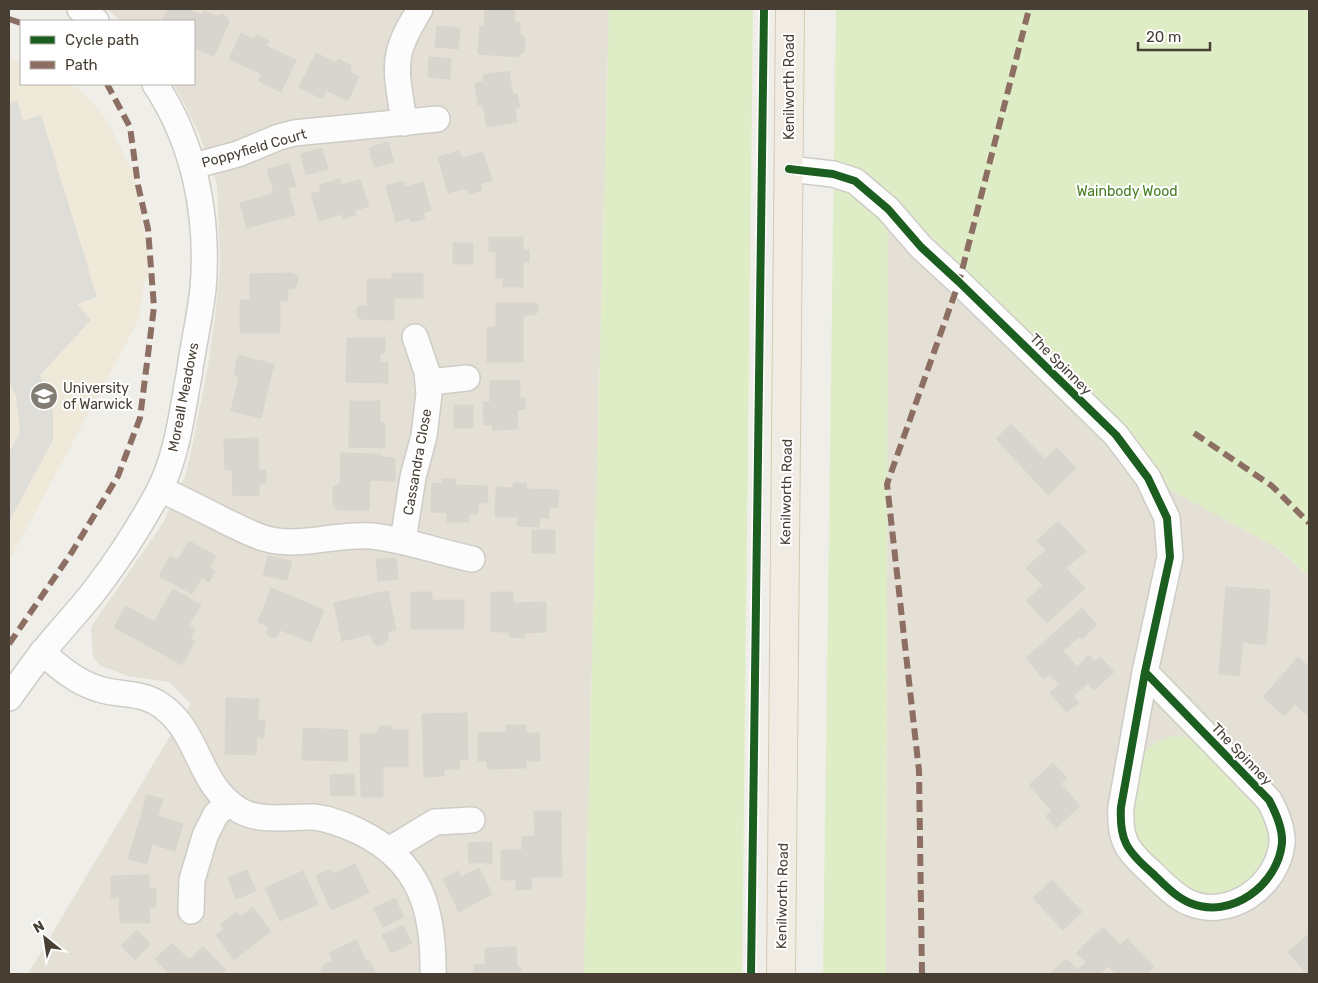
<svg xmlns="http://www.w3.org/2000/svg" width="1318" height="983" viewBox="0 0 1318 983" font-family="Rubik,sans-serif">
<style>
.residential{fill:#e5e0d5}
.education{fill:#efe9d9}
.green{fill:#deedc6}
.parking{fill:#dfddd8}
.building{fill:#d8d5cf;stroke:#d9d5ce}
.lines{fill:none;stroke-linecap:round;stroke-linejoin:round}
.minor-casing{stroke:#ceccc6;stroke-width:28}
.primary-casing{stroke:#d4cab4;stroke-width:30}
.minor{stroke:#fdfcfc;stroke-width:25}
.primary{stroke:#f1ece3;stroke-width:28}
.quiet{stroke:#8d6e63;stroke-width:6;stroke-dasharray:12 6;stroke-linecap:butt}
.cycleway-casing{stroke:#fff;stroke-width:11}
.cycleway{stroke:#1b5e20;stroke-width:8}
.labels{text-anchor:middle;stroke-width:4;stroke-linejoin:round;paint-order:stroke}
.street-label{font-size:14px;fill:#473f34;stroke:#fff}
.park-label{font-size:14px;fill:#467e22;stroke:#fff}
.poi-label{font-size:14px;fill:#473f34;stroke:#fff;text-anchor:start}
</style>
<rect width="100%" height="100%" fill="#f0eee8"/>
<g class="residential">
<polygon points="107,9 609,9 584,974 28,974 167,741 191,704 169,682 127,676 99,665 93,657 91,627 163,523 186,474 193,442 208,366 216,309 220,264 217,184 199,134 183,101 173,84 194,84 194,21 121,21"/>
<polygon points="888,209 1309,576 1309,974 886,974"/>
</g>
<polygon class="education" points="9,58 21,63 21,84 67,84 80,90 107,120 134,175 151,269 144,282 139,319 9,561"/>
<g class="green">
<polygon points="609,9 753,9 742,974 584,974"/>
<polygon points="836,9 1309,9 1309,576 1278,548 1148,478 888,210 886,974 823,974"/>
<path d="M1175 736C1187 737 1195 740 1204 747L1267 816 1271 839 1264 862 1247 883 1236 890 1213 898 1190 891 1138 846 1130 823 1142 757C1150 744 1161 739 1175 736Z"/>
</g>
<polygon class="parking" points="17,100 23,121 41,115 97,297 77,304 91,320 40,375 53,413 53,440 9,522 9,453 20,432 16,396 9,382 9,103"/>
<g class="building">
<polygon points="168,9 187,9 202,15 204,11 216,16 222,14 227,17 229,22 214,56 194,48 194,21 162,21"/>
<polygon points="485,9 515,9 514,22 520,23 520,33 525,39 524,52 517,57 478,54 480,26 484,27"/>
<polygon points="437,26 460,28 458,49 435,47"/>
<polygon points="241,33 254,40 256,35 269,41 266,46 296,60 281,92 258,81 262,74 229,59"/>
<polygon points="316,53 336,63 338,59 352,66 349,71 359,77 348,101 326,90 322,99 299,87"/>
<polygon points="429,57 451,59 450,79 428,77"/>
<polygon points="509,71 513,95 517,94 520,108 515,108 517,122 487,127 483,104 478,105 475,83 484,81 483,75"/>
<polygon points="388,142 394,162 374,167 369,148"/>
<polygon points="322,148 328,169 306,175 301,154"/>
<polygon points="459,151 461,158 483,152 492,180 480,184 482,190 469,194 467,188 448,193 438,157"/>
<polygon points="289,163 296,186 288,188 295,215 247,228 240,203 274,193 267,169"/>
<polygon points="340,179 341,185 360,180 369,206 354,211 356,215 343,219 342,214 319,221 311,194 321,191 319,185"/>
<polygon points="403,181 405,187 423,182 431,210 423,213 425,219 411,222 410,218 396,222 386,186"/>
<polygon points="489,237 523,237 523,250 529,250 529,262 523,262 523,287 503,287 503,278 496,278 496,252 489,252"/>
<rect x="453" y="243" width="20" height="21"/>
<polygon points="293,273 298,277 297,284 294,289 288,289 288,301 280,301 280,333 240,333 240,300 250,300 250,274"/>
<polygon points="392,273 423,273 423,298 394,298 394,320 360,319 357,316 356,310 359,306 367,306 367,279 392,279"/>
<polygon points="496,303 534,303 538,305 539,310 535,315 523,315 523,362 487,362 487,327 496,327"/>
<polygon points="347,338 385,338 385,353 380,353 380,362 388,362 388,383 346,382"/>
<polygon points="238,355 274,364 261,418 231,411 239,376 234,375"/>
<polygon points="520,380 520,399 525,398 525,409 517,410 518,429 492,430 492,424 484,425 483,402 490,402 490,381"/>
<polygon points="350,401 380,401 380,423 385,423 385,448 349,447"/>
<rect x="454" y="405" width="19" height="23"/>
<polygon points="1011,424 1045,459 1057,448 1076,468 1048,495 996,439"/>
<polygon points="258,438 259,470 266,470 266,483 259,483 259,495 233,496 232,470 225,470 224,439"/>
<polygon points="341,453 381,454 381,457 395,458 395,481 370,480 369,510 338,510 333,505 333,487 340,483"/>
<polygon points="442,479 456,479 455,485 488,486 487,503 478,503 478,514 469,514 469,522 447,522 447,513 431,512 432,483 442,484"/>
<polygon points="513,483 527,483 526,489 559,490 558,508 549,507 549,518 540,518 539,527 517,526 518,517 495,517 496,487 513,488"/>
<polygon points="1058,521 1086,551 1066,568 1085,588 1047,623 1026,601 1043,585 1026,568 1046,550 1037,541"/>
<rect x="532" y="530" width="23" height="23"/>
<polygon points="189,541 216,556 209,568 215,571 209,582 202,577 192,594 159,576 170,556 178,560"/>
<polygon points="268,556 292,561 287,580 263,575"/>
<polygon points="396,558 398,579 378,581 376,559"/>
<polygon points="1226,587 1270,590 1266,645 1243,642 1239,676 1219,674"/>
<polygon points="271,588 324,610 311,642 280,630 278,636 274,638 269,636 266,632 269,627 258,622"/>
<polygon points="173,589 201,605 189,625 195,629 190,639 195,641 182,665 114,627 126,606 154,622"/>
<polygon points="388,591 396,630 387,632 389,639 385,643 378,646 373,642 371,634 342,641 334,603"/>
<polygon points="411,592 432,592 432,600 464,600 464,629 411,629"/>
<polygon points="491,592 513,592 513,603 546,602 546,632 524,633 524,638 509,637 509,632 491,632"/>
<polygon points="1082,608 1097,625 1082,639 1080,636 1063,651 1077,667 1089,655 1095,661 1100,657 1114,672 1094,690 1088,683 1073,696 1079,702 1067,712 1050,693 1059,685 1050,674 1044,679 1026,658"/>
<polygon points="1298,657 1309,667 1309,717 1295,704 1284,716 1263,697"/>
<polygon points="226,698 259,699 258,720 265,720 264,738 257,738 256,755 225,754"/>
<polygon points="467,713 468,760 459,760 460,769 444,769 444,776 424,777 422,714"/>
<polygon points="506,725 526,725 526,733 539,733 540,761 526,761 526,768 487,769 487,761 478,761 478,733 506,732"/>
<polygon points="380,726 390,726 393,730 408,730 408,767 383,767 383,797 361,797 360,734 376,734"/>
<polygon points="303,728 348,730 347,761 302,760"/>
<polygon points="1053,763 1067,778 1061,784 1080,806 1056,828 1046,816 1052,811 1029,785"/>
<polygon points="354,774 355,795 331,796 330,775"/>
<polygon points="147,795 163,799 158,816 183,824 175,851 152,844 147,864 128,859"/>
<polygon points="534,811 561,811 562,877 531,877 532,889 516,890 516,880 501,880 501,850 522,850 522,836 535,836"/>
<polygon points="492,842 492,863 469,863 468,843"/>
<polygon points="355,864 369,893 331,910 316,876 330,869 333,874"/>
<polygon points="479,868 492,894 459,912 443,879 458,871 461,877"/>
<polygon points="247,870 256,891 236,899 228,878"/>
<polygon points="303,871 318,904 280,921 265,888"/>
<polygon points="149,875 149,888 156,888 156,907 149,907 150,923 120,923 119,898 111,898 111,876"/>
<polygon points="1052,880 1082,912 1063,930 1033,898"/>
<polygon points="395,898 404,917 383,927 374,908"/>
<polygon points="253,907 271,931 234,960 216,935 224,929 220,925 236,912 240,917"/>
<polygon points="403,925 412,943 391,953 382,935"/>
<polygon points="1103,927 1120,945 1127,939 1154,967 1147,974 1116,974 1108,966 1100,974 1050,974 1066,959 1078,970 1086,962 1076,953"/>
<polygon points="137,930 151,944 135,960 121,946"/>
<polygon points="1308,935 1309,937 1309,974 1307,974 1288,952"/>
<polygon points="356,940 366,961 369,960 376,974 322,974 321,971 324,965 333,961 329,953"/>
<polygon points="172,943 189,960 203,947 226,970 222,974 170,974 155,959"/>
<polygon points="516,947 517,967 521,967 521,974 474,974 474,964 485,965 485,948"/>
</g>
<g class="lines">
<g class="minor-casing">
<g id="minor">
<polyline points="80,9 96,21"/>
<path d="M404 123C402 103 394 73 399 54 402 38 412 23 420 9"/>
<polyline points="193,166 238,154 279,137 294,133 437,119"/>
<path d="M789 169 833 174 855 181 888 209 921 247 959 282 1116 435 1148 478 1167 518 1170 557 1145 672 1121 807C1119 840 1127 851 1151 872 1163 883 1175 897 1190 903 1231 920 1278 885 1282 843 1283 828 1276 813 1269 800L1145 672"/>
<polyline points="429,382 467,378"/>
<path d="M160 489C182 499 203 510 225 521 238 527 252 535 267 539 299 548 337 533 372 536 406 540 439 552 472 559"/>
<polyline points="403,541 413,477 424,436 429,394 427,372 415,337"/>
<path d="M42 652C59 667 77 683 99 689 124 697 144 690 167 710 200 738 199 785 239 810 261 823 290 816 314 817 331 819 345 825 360 832 421 862 434 911 433 974"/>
<path d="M9 698C20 683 31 667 42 653 60 630 81 609 98 586 121 556 141 524 159 491 177 456 182 413 189 375 193 346 200 317 203 289 209 217 195 144 155 84"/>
<polyline points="389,850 435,822 472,820"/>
<polyline points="191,911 192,880 205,836 216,814 229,803"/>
</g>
</g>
<g class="primary-casing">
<polyline id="primary" points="781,974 790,9"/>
</g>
<use href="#minor" class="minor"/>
<use href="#primary" class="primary"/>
<g class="quiet">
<polyline points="9,19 21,23"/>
<polyline points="1194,433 1272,486 1309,523"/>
<polyline points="9,644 72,552 118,476 140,418 154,307 148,229 138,185 130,127 107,84"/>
<polyline points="922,974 919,771 887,484 959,282 1029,9"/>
</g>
<g class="cycleway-casing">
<g id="cycleway">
<path d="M789 169 833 174 855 181 888 209 921 247 959 282 1116 435 1148 478 1167 518 1170 557 1145 672 1121 807C1119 840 1127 851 1151 872 1163 883 1175 897 1190 903 1231 920 1278 885 1282 843 1283 828 1276 813 1269 800L1145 672"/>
<polyline points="751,974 764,9"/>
</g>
</g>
<use href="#cycleway" class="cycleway"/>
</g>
<defs>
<g id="university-disc" transform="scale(1.4375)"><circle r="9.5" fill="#827c73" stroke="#fff"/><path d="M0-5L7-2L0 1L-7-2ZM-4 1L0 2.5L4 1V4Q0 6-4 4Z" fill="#fff"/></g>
</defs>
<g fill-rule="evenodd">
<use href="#university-disc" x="44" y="396"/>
</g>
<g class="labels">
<g class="street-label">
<text transform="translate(789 87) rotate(-90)" y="5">Kenilworth Road</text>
<text transform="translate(254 148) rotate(-16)" y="5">Poppyfield Court</text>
<text transform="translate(1061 364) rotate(45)" y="5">The Spinney</text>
<text transform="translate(183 397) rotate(-79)" y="5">Moreall Meadows</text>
<text transform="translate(417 462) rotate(-80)" y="5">Cassandra Close</text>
<text transform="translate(786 492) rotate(-89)" y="5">Kenilworth Road</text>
<text transform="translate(1242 754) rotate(46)" y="5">The Spinney</text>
<text transform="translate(782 896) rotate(-89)" y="5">Kenilworth Road</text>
</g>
<g class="park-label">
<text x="1127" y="196">Wainbody Wood</text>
</g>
<g class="poi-label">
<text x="63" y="393">University<tspan x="63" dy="16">of Warwick</tspan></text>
</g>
</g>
<rect width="1318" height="983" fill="none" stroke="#473f34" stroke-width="20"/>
<rect x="20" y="20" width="175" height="65" fill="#ffffff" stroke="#b5b2ae"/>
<rect x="30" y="36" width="25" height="8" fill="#1b5e20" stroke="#b5b2ae"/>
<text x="65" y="45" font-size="15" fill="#473f34">Cycle path</text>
<rect x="30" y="61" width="25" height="8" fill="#8d6e63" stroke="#b5b2ae"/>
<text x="65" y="70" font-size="15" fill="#473f34">Path</text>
<g transform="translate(45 938) rotate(330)" stroke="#ffffff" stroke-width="4" paint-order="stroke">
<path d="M0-4L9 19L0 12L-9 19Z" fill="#473f34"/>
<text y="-8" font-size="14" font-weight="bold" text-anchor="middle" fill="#473f34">N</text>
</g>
<path d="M1138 42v8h72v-8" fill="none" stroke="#473f34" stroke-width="2.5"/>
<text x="1146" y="42" font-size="15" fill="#473f34" stroke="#ffffff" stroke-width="4" paint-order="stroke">20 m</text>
</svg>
